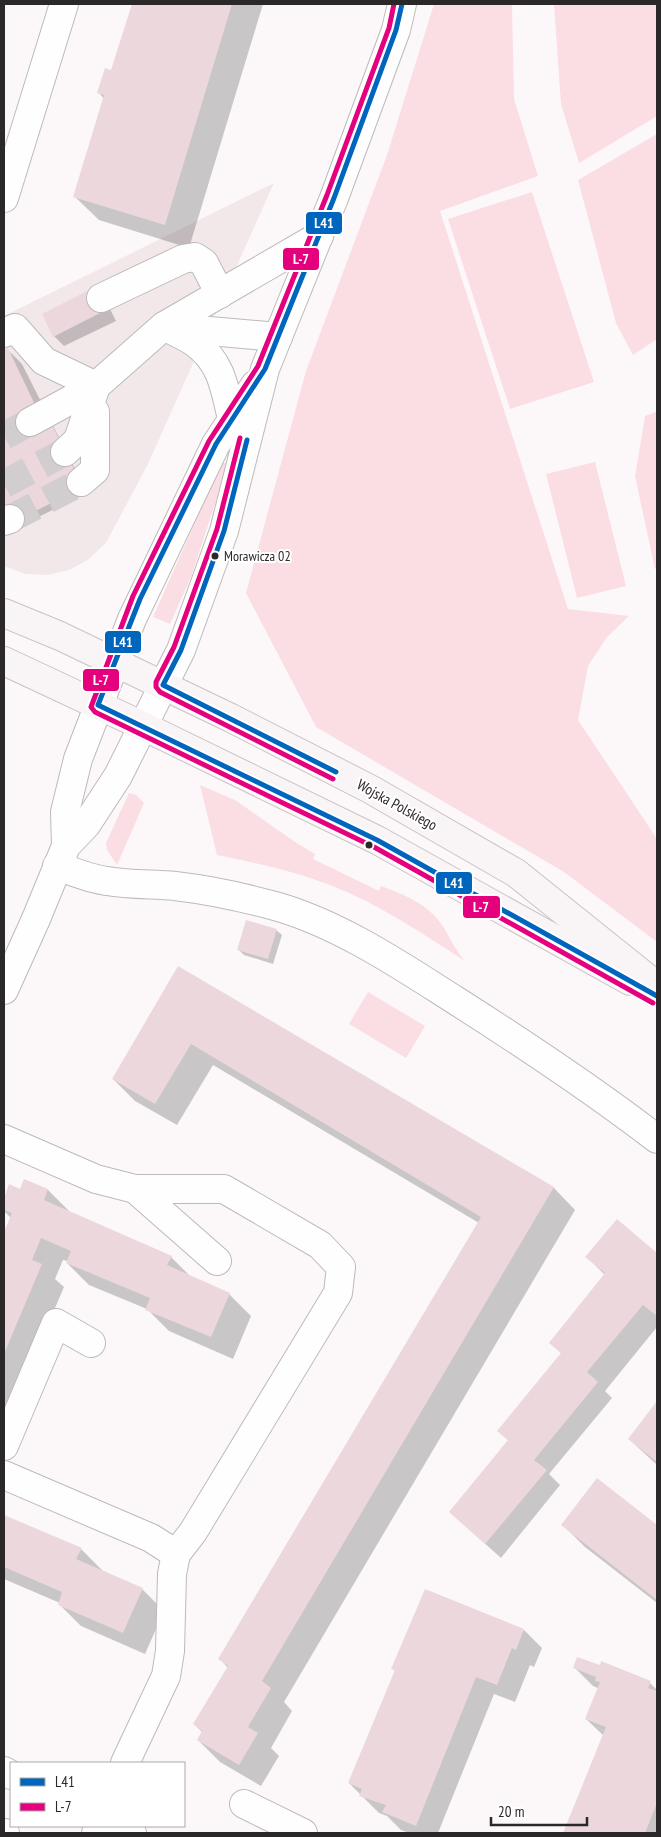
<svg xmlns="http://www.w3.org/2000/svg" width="661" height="1837" viewBox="0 0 661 1837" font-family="'PT Sans Narrow',sans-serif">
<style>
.built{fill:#f2e8ea}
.green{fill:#fbdde4}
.shadow{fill:#0003}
.building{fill:#ecd7dc}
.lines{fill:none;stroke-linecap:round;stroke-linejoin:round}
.minor-tunnel{stroke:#d2cecf;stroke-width:28;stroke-dasharray:28 14;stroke-linecap:butt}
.minor-casing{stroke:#bcbaba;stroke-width:30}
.major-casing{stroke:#cac2c4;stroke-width:30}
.minor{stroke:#fffefe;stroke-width:28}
.major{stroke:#f9f4f5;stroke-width:28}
.bus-1-casing{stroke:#fff;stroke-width:9}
.bus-2-casing{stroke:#fff;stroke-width:9}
.bus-1{stroke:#0065bd;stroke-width:5}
.bus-2{stroke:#e5007d;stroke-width:5}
.bus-dot{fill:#2b2829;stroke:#fff;stroke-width:2}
.labels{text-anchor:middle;stroke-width:4;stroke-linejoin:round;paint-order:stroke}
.bus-label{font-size:14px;fill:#2b2829;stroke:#fff;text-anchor:start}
.street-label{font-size:15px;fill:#2b2829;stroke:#fff}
.line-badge{stroke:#fff;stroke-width:2}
.badge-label{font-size:14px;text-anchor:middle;font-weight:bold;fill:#fff}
</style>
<rect width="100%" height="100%" fill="#fcf8f9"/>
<polygon class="built" points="274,183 147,466 106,543 88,560 69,570 48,575 25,574 4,566 4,316"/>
<g class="green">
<polygon points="434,4 512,4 514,99 538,176 440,211 568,609 629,616 607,637 588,666 578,720 657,839 657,942 564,872 316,727 246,593 306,371 387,155"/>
<polygon points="554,4 657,4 657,116 579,163 561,104"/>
<polygon points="657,134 657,339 633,355 616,323 578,180"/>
<polygon points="532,192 594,382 510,409 448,219"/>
<polygon points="656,412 657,568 655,569 635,476 645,416"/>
<polygon points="222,462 228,464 191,577 170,624 153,617"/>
<polygon points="595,462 626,586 577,598 546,474"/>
<path d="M200 785 235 800 295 842 315 854 313 859 379 891 381 886C406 895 430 905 444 928 451 940 456 951 465 961 423 934 382 906 335 887 297 872 257 863 217 855Z"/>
<polygon points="129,793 136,795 144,803 117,865 107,850 106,843"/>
<polygon points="368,992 425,1026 406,1058 349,1024"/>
</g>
<g class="shadow">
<polygon points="133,4 263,4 189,248 99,220 74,196 104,99 99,93 112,72"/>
<polygon points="105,299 116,321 64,346 54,336"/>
<polygon points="7,349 22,364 87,493 18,527 13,522 4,504 4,351"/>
<polygon points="276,930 282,935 273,964 244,955 239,950"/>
<polygon points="179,968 554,1188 575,1210 284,1702 292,1711 271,1748 279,1756 261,1786 220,1762 198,1740 203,1733 194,1724 228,1668 220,1659 479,1223 213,1065 177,1125 135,1101 113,1079"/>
<polygon points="25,1180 48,1190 70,1212 171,1257 191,1277 229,1294 251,1316 233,1359 169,1331 147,1309 89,1285 67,1263 68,1261 63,1260 55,1279 64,1287 4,1427 4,1235 11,1218 4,1211 4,1202 10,1186 21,1190"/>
<polygon points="617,1221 657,1255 657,1327 605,1391 612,1398 549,1474 560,1485 501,1558 450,1512 509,1441 498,1431 562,1354 550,1342 605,1275 587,1257"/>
<polygon points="657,1403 657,1465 629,1439"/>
<polygon points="598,1480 657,1526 657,1603 585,1547 563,1525"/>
<polygon points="4,1517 81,1549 103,1571 142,1589 164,1611 145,1654 81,1626 59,1604 60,1603 4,1579"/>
<polygon points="524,1630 542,1648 534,1667 530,1665 515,1702 494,1694 438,1833 409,1833 401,1830 387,1816 379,1813 349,1783 396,1672 393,1669"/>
<polygon points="575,1668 650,1683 657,1690 657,1833 565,1833 604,1736 586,1719 598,1688 593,1686"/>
</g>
<g class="building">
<polygon points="132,4 232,4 165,225 73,197 104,95 97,93 105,68 111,70"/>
<polygon points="95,287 106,310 53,337 42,314"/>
<polygon points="8,348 37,409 49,419 83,487 12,523 4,507 4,350"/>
<polygon points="246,920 277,929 268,959 237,950"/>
<polygon points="178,966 554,1187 262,1681 271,1688 248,1727 258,1733 239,1765 197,1740 202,1731 193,1724 228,1666 218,1659 481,1217 191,1044 155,1104 112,1079"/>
<polygon points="24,1179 48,1189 44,1200 172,1256 167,1265 230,1293 211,1337 145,1310 150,1298 66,1263 71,1251 41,1238 32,1260 42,1264 4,1354 4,1232 12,1213 4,1210 4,1198 9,1184 20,1189"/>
<polygon points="617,1219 657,1253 657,1316 643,1305 587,1372 598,1382 534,1460 547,1470 485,1544 449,1512 508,1440 497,1431 561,1353 549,1343 605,1273 585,1257"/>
<polygon points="657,1401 657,1462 628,1439"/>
<polygon points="597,1478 657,1525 657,1600 561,1525"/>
<polygon points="4,1515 82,1548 76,1559 143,1588 123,1633 58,1605 62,1592 4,1567"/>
<polygon points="425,1589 524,1629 516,1650 512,1648 497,1685 476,1677 416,1826 382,1812 386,1805 359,1796 362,1789 348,1783 395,1670 391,1669"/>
<polygon points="577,1657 600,1665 601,1661 651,1681 648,1688 657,1691 657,1803 645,1833 563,1833 606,1727 585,1719 600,1682 595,1681 596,1677 573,1668"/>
</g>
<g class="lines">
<g class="minor-tunnel">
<polyline points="4,436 30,422"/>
<polyline points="4,484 65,452"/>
<polyline points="10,519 81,482"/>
</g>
<g class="minor-casing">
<g id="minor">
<polyline points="4,198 64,4"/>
<polyline points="101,298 183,259 195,257 204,263 220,294"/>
<path d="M164 326C174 332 186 336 195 343 222 362 225 390 232 419"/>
<polyline points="175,328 278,337"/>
<polyline points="4,333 15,328 44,361 96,386"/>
<polyline points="30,422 96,386"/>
<polyline points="65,452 78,440 96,386 164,326 319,236"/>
<polyline points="81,482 95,470 95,412"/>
<polyline points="4,521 10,519"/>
<polyline points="66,846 65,812 78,759 132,619 216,444 255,385"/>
<path d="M57 866C74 872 90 879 107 881 130 885 153 884 175 886 209 890 242 897 275 906 339 924 400 965 455 1000 524 1044 592 1089 657 1139"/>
<polyline points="4,990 36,919 66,846 86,825 118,776 181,650 224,531 265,369 334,198 396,30 402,4"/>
<polyline points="4,1139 96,1179 135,1189 224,1189 320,1245 341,1267 338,1293 193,1532 176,1554 172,1574 170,1651 166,1676 125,1763"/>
<polyline points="135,1189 217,1261"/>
<polyline points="4,1446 56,1323 91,1343"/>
<polyline points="4,1475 151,1538 176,1554"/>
<polyline points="4,1771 11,1775"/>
<polyline points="244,1804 303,1833"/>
<polyline points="118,1826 132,1833"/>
<polyline points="4,1833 5,1833"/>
<polyline points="96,1833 100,1826"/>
</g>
</g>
<g class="major-casing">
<g id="major">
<polyline points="4,613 60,636 231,718 370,789 516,873 657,986"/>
<polyline points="4,661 143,726 377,840 630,981"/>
</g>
</g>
<use href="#minor" class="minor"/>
<use href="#major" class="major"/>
<g class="bus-1-casing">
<g id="bus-1">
<polyline points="402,4 396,30 334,198 265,369 216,444 140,599 98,705 377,840 657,996"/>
<polyline points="247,440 224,531 181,650 163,685 336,772"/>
</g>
</g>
<g class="bus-2-casing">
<g id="bus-2">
<polyline points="394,4 389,28 327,195 258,366 209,441 133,596 91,707 95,712 374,847 653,1003"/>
<polyline points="240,438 217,529 174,647 156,682 156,687 160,692 333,779"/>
</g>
</g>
<use href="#bus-1" class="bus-1"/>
<use href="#bus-2" class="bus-2"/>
</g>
<g class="bus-dot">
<circle cx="215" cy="556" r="4.5"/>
<circle cx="369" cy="845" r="4.5"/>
</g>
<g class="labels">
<g class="bus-label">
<text x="224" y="561">Morawicza 02</text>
</g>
<g class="street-label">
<text transform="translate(397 805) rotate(29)" y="5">Wojska Polskiego</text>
</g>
</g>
<g class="line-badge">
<rect x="305" y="211" width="38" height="24" rx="5" fill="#0065bd"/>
<rect x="282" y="247" width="38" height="24" rx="5" fill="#e5007d"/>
<rect x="104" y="630" width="38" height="24" rx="5" fill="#0065bd"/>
<rect x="82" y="668" width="38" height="24" rx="5" fill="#e5007d"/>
<rect x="435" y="871" width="38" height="24" rx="5" fill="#0065bd"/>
<rect x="462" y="895" width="39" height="24" rx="5" fill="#e5007d"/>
</g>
<g class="badge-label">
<text x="324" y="228">L41</text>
<text x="301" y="264">L-7</text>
<text x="123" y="647">L41</text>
<text x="101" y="685">L-7</text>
<text x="454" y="888">L41</text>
<text x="481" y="912">L-7</text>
</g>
<rect width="661" height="1837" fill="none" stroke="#2b2829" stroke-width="10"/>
<rect x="10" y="1762" width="175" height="65" fill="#ffffff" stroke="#aaa9a9"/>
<rect x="20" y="1778" width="25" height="8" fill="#0065bd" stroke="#aaa9a9"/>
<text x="55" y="1787" font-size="15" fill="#2b2829">L41</text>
<rect x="20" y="1803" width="25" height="8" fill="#e5007d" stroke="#aaa9a9"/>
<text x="55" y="1812" font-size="15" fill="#2b2829">L-7</text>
<path d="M491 1817v8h96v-8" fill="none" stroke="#2b2829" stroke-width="2.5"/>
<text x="498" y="1817" font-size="15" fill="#2b2829" stroke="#ffffff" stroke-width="4" paint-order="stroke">20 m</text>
</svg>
